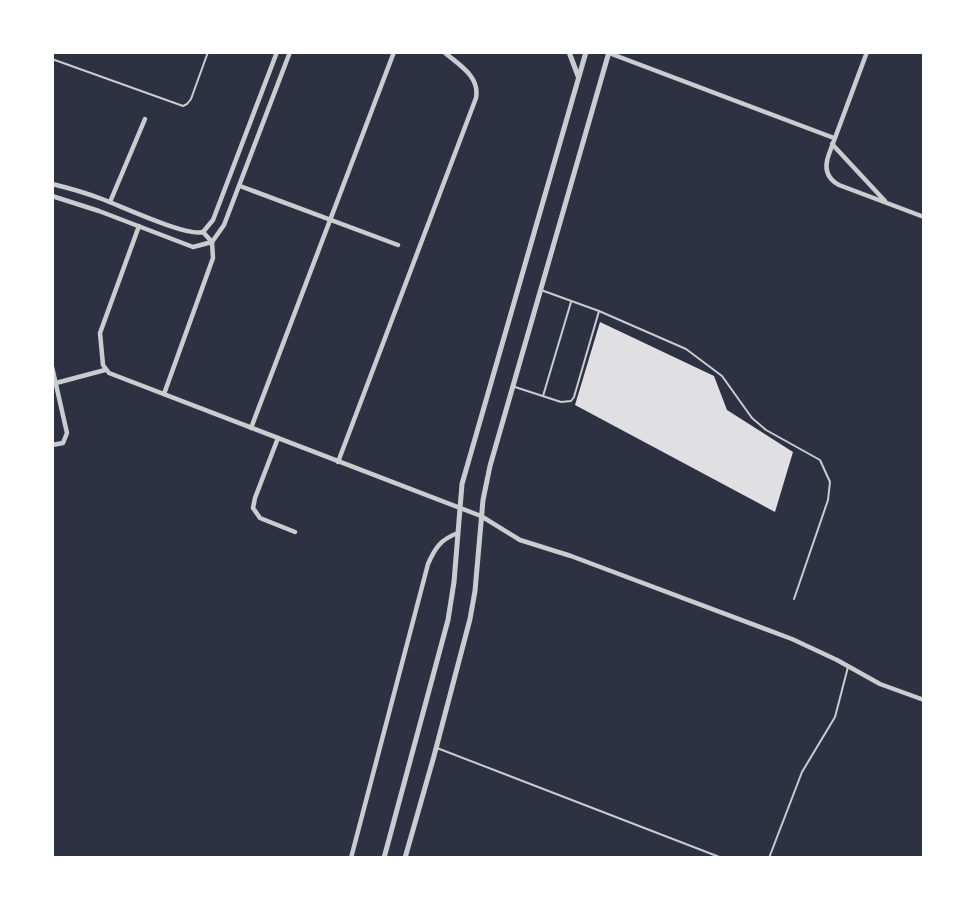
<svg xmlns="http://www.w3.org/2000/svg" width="976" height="910" viewBox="0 0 976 910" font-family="Montserrat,sans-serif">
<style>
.building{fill:#e0e0e3}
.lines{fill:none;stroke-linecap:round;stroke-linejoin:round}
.service{stroke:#caccd0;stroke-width:2}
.minor{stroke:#caccd0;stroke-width:4.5}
.tertiary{stroke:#caccd0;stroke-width:5}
</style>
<rect width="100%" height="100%" fill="#2d3142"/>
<polygon class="building" points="600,322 714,376 727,410 793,452 775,512 575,405"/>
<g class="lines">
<g class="service">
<polyline points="52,59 183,106 187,104 191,99 208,52"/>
<polyline points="541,290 599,311 686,349 722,376 752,418 766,430 820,460 830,482 828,500 794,599"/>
<polyline points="515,387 561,402 571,401 574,397 599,311"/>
<polyline points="543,396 571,302"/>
<polyline points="437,748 722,858"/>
<polyline points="769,858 802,772 835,717 848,667"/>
</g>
<g class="minor">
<path d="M867 52 829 154C824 167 826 178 839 185L924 217"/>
<polyline points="609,53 834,138"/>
<polyline points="832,144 885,201"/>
<path d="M52 184C69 188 86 193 102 199 121 206 187 237 203 232L213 220 277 52"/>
<polyline points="240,186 398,245"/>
<polyline points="52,196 99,211 193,247 212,242 224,225 290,52"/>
<polyline points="110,202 145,119"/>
<polyline points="139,226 100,333 103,365 109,373 481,516 520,540 571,556 792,639 837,660 880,684 924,700"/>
<polyline points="52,367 67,433 63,443 52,445"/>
<polyline points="56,383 105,370"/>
<polyline points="164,394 213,258 212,242 203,232"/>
<polyline points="251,428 394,52"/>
<polyline points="278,438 255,498 253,508 260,518 295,532"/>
<path d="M338 462 476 98C480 76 459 65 444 52"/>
<path d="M351 858 428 564C435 548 441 539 458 533"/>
</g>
<g class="tertiary">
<polyline points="569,52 578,76"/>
<polyline points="384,858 448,620 454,582 462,484 586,52"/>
<polyline points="405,858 434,756 470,619 475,591 483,500 490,466 609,52"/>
</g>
</g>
<rect width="976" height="910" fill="none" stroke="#ffffff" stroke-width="108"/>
</svg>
